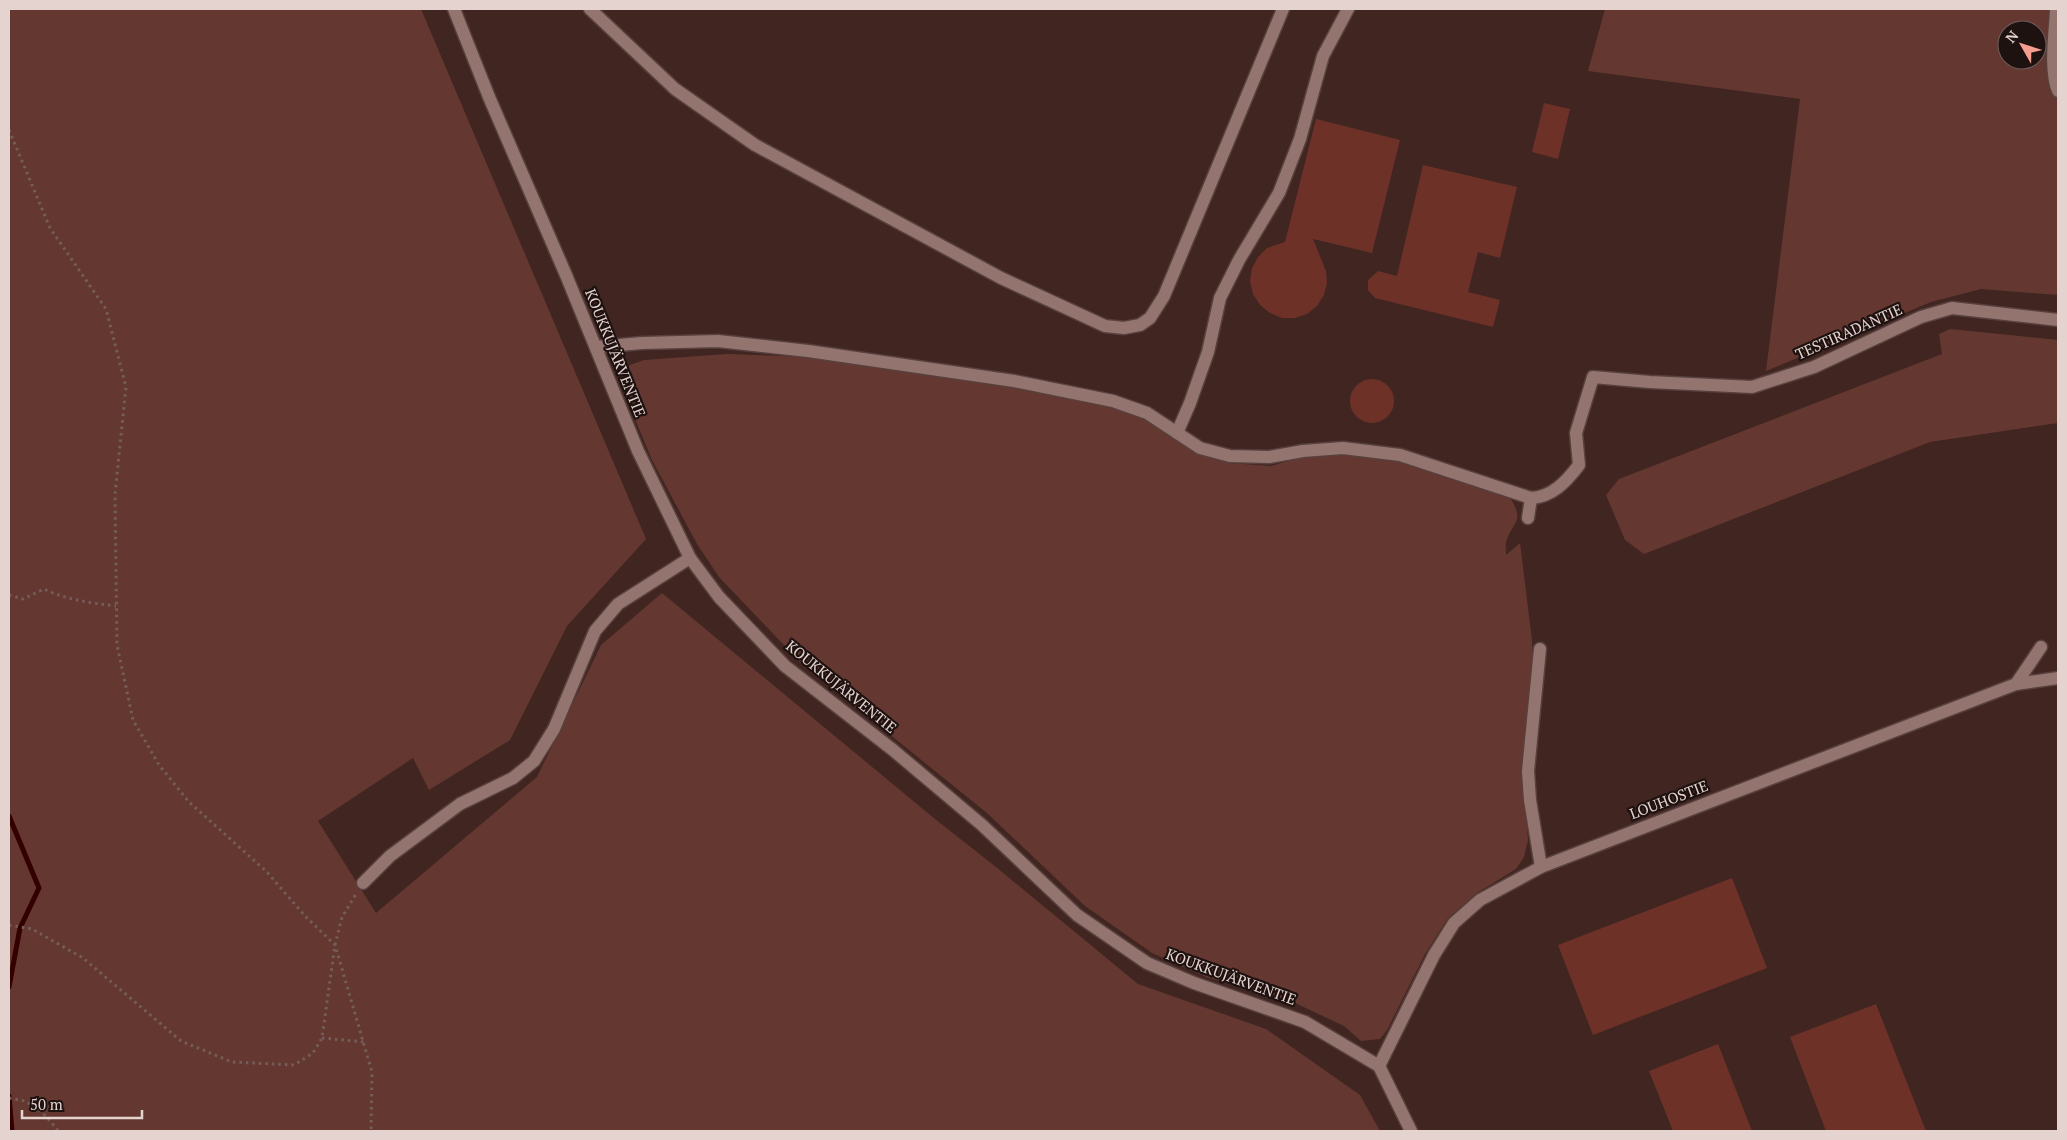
<svg xmlns="http://www.w3.org/2000/svg" width="2067" height="1140" viewBox="0 0 2067 1140" font-family="'PT Serif',serif">
<style>
.green{fill:#643831;fill-rule:evenodd}
.lines{fill:none;stroke-linecap:round;stroke-linejoin:round}
.stream{stroke:#300;stroke-width:5}
.building{fill:#6d3128}
.minor-casing{stroke:#57403d;stroke-width:15}
.path{stroke:#755d59;stroke-width:3;stroke-dasharray:2.5 4;stroke-linecap:butt}
.minor{stroke:#94746e;stroke-width:12}
.labels{text-anchor:middle;stroke-width:4.5;stroke-linejoin:round;paint-order:stroke}
.street-label{font-size:15px;fill:#e5d3cf;stroke:#1e1210}
</style>
<rect width="100%" height="100%" fill="#402521"/>
<g class="green">
<polygon points="9,9 421,9 646,539 567,626 510,740 429,790 413,758 318,821 376,913 537,777 601,645 662,593 935,819 996,867 1138,984 1266,1029 1360,1095 1380,1131 9,1131"/>
<path d="M1605 9H2058V295L1981 289 1931 302 1766 371 1800 99 1588 71ZM2007 30H2037V60H2007Z"/>
<polygon points="1950,329 2058,340 2058,423 1930,442 1644,554 1625,540 1606,495 1619,479 1942,354 1939,334"/>
<path d="M727 354 809 357 1015 387 1115 406 1151 423 1199 454 1229 463 1271 466 1306 456 1348 455 1401 462 1511 499C1524 521 1514 521 1507 539 1505 544 1506 550 1506 555L1520 543 1532 640 1533 672 1522 760 1528 840 1524 857 1516 869 1477 893 1448 918 1425 954 1387 1030 1380 1039 1361 1041 1344 1026 1293 1002 1206 977 1152 953 1085 906 987 813 800 662 719 577 697 544 652 460 627 400 624 375 630 365 644 360Z"/>
</g>
<g class="lines">
<g class="stream">
<polyline points="9,816 39,888 20,928 9,987"/>
<polyline points="9,1096 12,1131"/>
</g>
</g>
<g class="building">
<polygon points="1544,103 1570,109 1558,159 1532,152"/>
<polygon points="1316,119 1400,140 1372,253 1313,239 1326,271 1327,283 1324,295 1317,306 1307,314 1295,318 1282,318 1270,313 1260,305 1253,294 1250,281 1252,268 1258,257 1267,248 1285,242"/>
<polygon points="1423,165 1517,187 1500,258 1478,252 1468,292 1500,300 1493,327 1375,298 1368,290 1368,280 1378,271 1397,276"/>
<circle cx="1372" cy="401" r="22"/>
<polygon points="1732,878 1767,968 1593,1035 1558,945"/>
<polygon points="1876,1004 1926,1131 1826,1131 1790,1037"/>
<polygon points="1718,1044 1752,1131 1673,1131 1649,1071"/>
</g>
<g class="lines">
<g class="minor-casing">
<g id="minor">
<polyline points="454,9 489,97 566,275 638,451 690,558 719,597 785,666 893,750 982,825 1077,915 1147,963 1194,983 1305,1022 1379,1066 1411,1131"/>
<polyline points="590,9 675,89 755,145 1001,278 1105,326 1124,328 1140,325 1150,318 1164,296 1283,9"/>
<path d="M2056 9C2055 32 2049 70 2058 91"/>
<path d="M596 347 642 343 718 341 808 351 1014 381 1113 401 1147 413 1200 448 1230 456 1269 457 1303 451 1343 448 1400 455 1531 498C1552 497 1566 482 1579 465L1576 433 1593 377 1650 382 1752 387 1814 367 1921 317 1952 308 2058 320"/>
<polyline points="1177,433 1190,403 1208,352 1220,298 1239,260 1279,193 1300,139 1323,56 1348,9"/>
<polyline points="1528,518 1531,498"/>
<polyline points="1540,649 1528,771 1530,800 1541,867"/>
<polyline points="2016,684 2041,647"/>
<polyline points="363,883 390,856 460,804 513,778 534,761 554,729 595,631 618,604 690,558"/>
<polyline points="1379,1066 1434,955 1454,923 1480,900 1541,867 2016,684 2058,678"/>
</g>
</g>
<g class="path">
<polyline points="9,130 50,228 106,309 126,387 115,494 117,645 133,720 159,765 189,802 267,872 305,916 335,945 372,1072 371,1131"/>
<path d="M9 595 23 599 44 589C67 600 91 603 116 606"/>
<polyline points="9,925 32,929 83,958 181,1041 232,1062 294,1065 313,1053 322,1038 335,945 342,917 356,894"/>
<polyline points="322,1038 364,1042"/>
<polyline points="9,1098 25,1101 42,1112 57,1129 57,1131"/>
</g>
<use href="#minor" class="minor"/>
</g>
<g class="labels">
<g class="street-label">
<text transform="translate(1849 332) rotate(-24)" y="5">TESTIRADANTIE</text>
<text transform="translate(615 353) rotate(68)" y="5">KOUKKUJÄRVENTIE</text>
<text transform="translate(841 687) rotate(39)" y="5">KOUKKUJÄRVENTIE</text>
<text transform="translate(1669 800) rotate(-21)" y="5">LOUHOSTIE</text>
<text transform="translate(1231 977) rotate(20)" y="5">KOUKKUJÄRVENTIE</text>
</g>
</g>
<rect width="2067" height="1140" fill="none" stroke="#e5d3cf" stroke-width="20"/>
<g transform="translate(2022 45) rotate(309)"><circle r="24" fill="#1e1210" stroke="#6e5f5c"/>
<path d="M0-4L9 19L0 12L-9 19Z" fill="#f59d8e"/>
<text y="-8" font-size="14" font-weight="bold" text-anchor="middle" fill="#e5d3cf">N</text>
</g>
<path d="M22 1110v8h120v-8" fill="none" stroke="#e5d3cf" stroke-width="2.5"/>
<text x="30" y="1110" font-size="15" fill="#e5d3cf" stroke="#1e1210" stroke-width="4" paint-order="stroke">50 m</text>
</svg>
